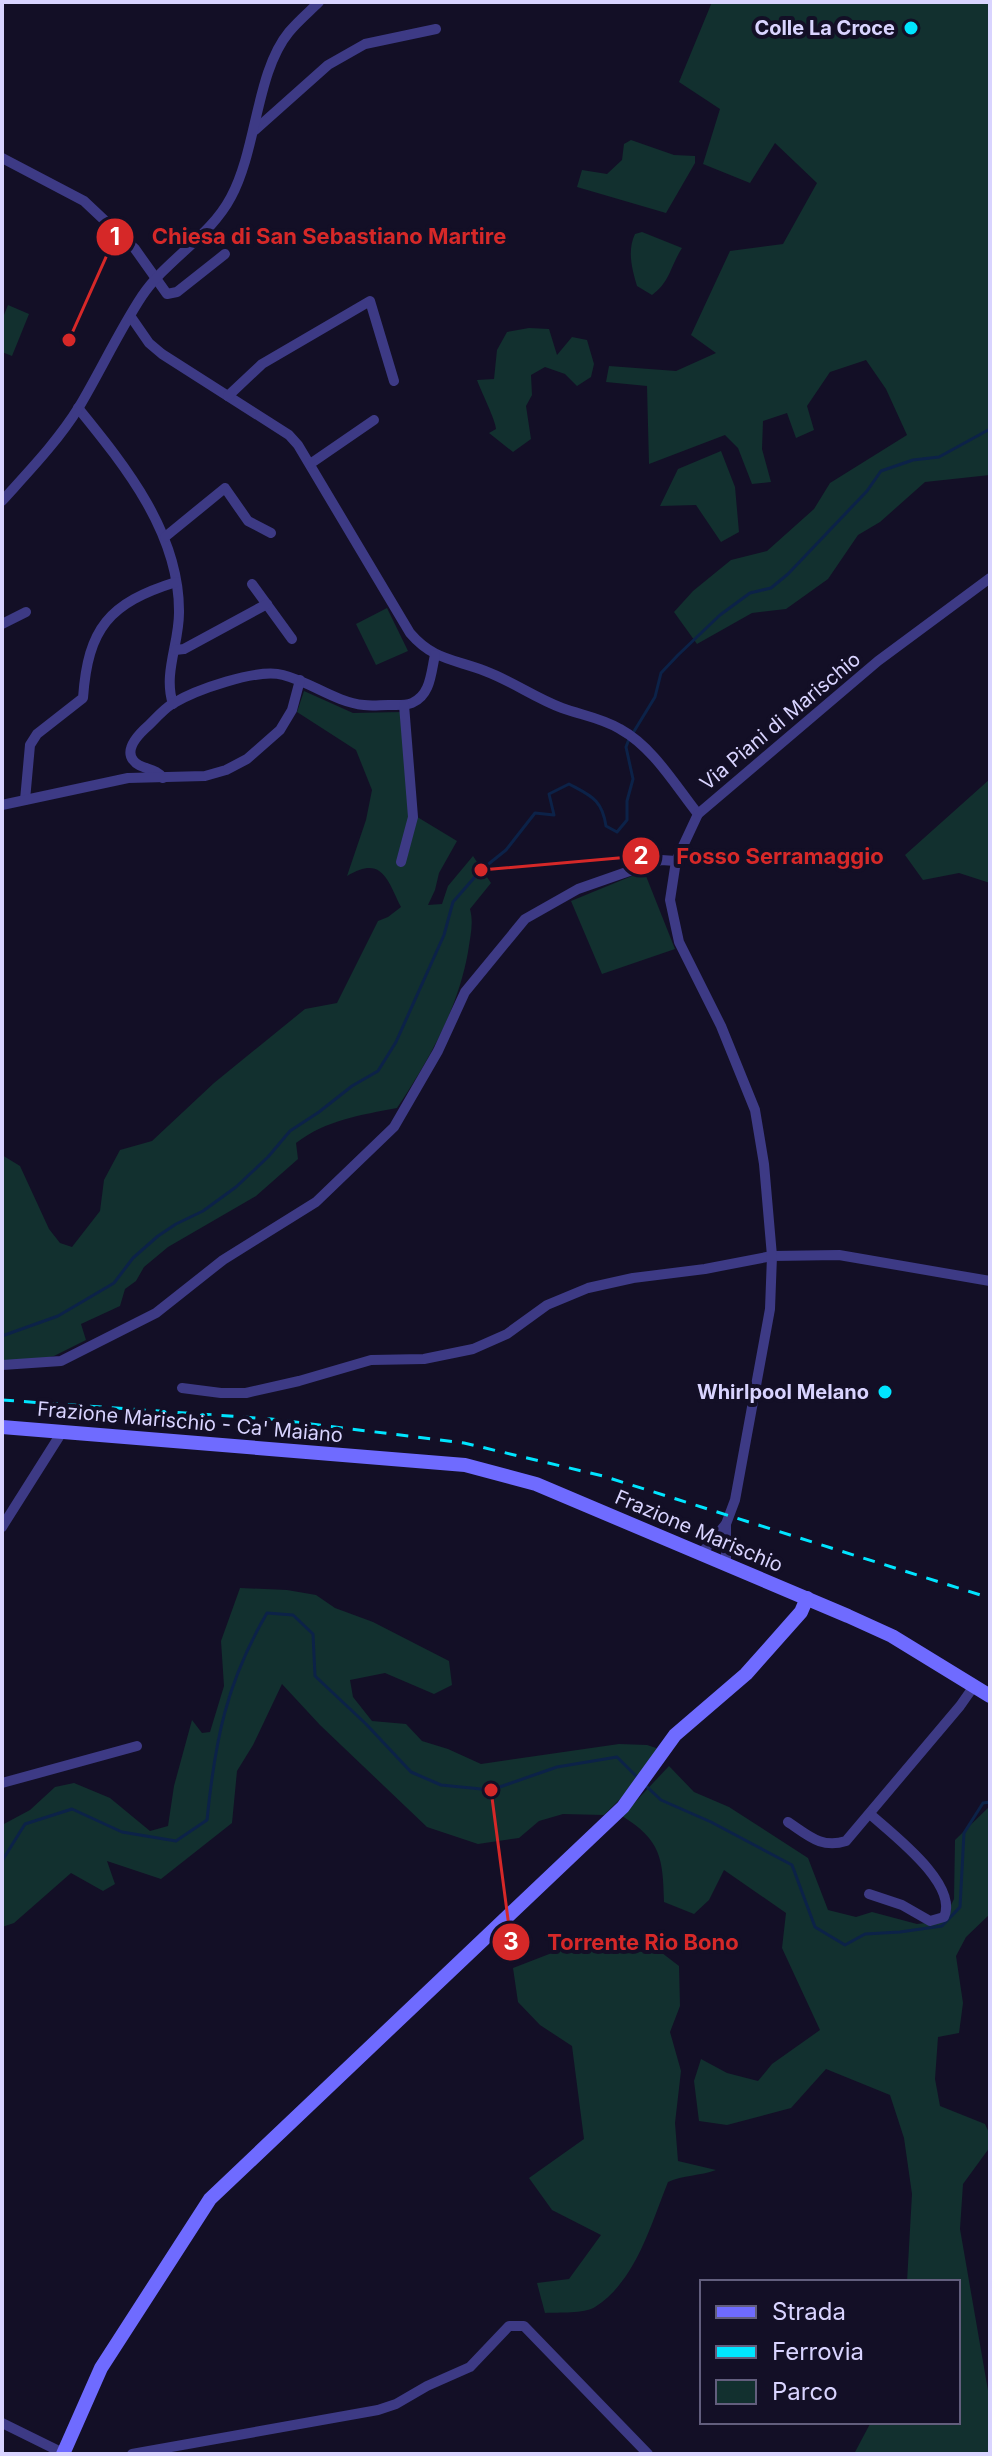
<svg xmlns="http://www.w3.org/2000/svg" width="992" height="2456" viewBox="0 0 992 2456" font-family="Inter,sans-serif">
<style>
.green{fill:#12302f}
.lines{fill:none;stroke-linecap:round;stroke-linejoin:round}
.stream{stroke:#0c2248;stroke-width:3}
.street{stroke:#3d3a85;stroke-width:10}
.secondary{stroke:#6f6bff;stroke-width:14}
.rail{stroke:#00e5ff;stroke-width:3;stroke-dasharray:12 10;stroke-linecap:butt}
.poi-dot{fill:#00e5ff;stroke:#130f26;stroke-width:3}
.labels{text-anchor:middle;stroke-width:8;stroke-linejoin:round;paint-order:stroke}
.poi-label{font-size:20px;font-weight:bold;fill:#d9d4ff;stroke:#130f26;text-anchor:end}
.street-label{font-size:20px;fill:#d9d4ff;stroke:#130f26}
.leader{fill:none;stroke:#d62828;stroke-width:3}
.callout-dot{fill:#d62828;stroke:#130f26;stroke-width:3}
.mark-label{font-size:24px;text-anchor:middle;font-weight:bold;fill:#fff}
.callout-label{font-size:22px;text-anchor:middle;font-weight:bold;fill:#d62828;stroke:#130f26;stroke-width:8;stroke-linejoin:round;paint-order:stroke}
</style>
<rect width="100%" height="100%" fill="#130f26"/>
<g class="green">
<polygon points="712,2 990,2 990,475 925,482 880,522 858,535 828,579 786,609 752,613 697,644 674,612 693,591 731,560 767,551 814,509 830,483 907,435 886,389 866,360 830,372 807,406 814,430 796,438 787,413 763,421 762,449 771,482 752,484 738,448 725,435 649,464 647,386 606,382 609,366 676,371 716,353 691,335 730,251 783,244 817,183 775,143 750,183 703,164 720,109 679,82"/>
<polygon points="631,140 674,155 695,156 695,163 666,213 577,187 582,170 607,174 622,160 624,144"/>
<path d="M642 232 682 248C670 267 670 282 652 295L637 286C632 269 627 251 635 234Z"/>
<polygon points="8,305 29,314 12,356 2,352 2,320"/>
<path d="M529 328 549 329 557 355 572 337 587 340 594 364 591 377 577 386 565 374 545 367 531 375 532 395 526 406 531 439 513 452 489 433 496 429C496 421 481 391 477 380L494 379 497 350 507 332Z"/>
<polygon points="721,451 735,487 739,532 721,542 696,505 660,506 678,469"/>
<polygon points="387,608 408,651 376,665 356,624"/>
<path d="M304 691 353 713 402 712 414 815 457 841 439 873 435 890 428 905 442 904 448 886 473 856 491 883 470 909C474 924 470 937 468 952 458 1009 429 1060 397 1108 361 1115 326 1120 296 1143L298 1159 256 1196 168 1247 144 1267 136 1281 125 1289 120 1306 81 1324 86 1340 54 1356 36 1360 2 1362V1155L20 1166 49 1229 60 1243 72 1247 100 1211 104 1180 120 1150 152 1141 214 1083 305 1009 337 1003 378 921 388 917 401 907C387 879 382 855 347 876L366 820 372 790 356 750 297 712Z"/>
<polygon points="990,779 990,883 959,873 923,880 905,855"/>
<polygon points="644,871 675,949 602,974 571,901"/>
<polygon points="240,1588 287,1590 316,1595 335,1608 373,1622 449,1661 452,1685 434,1694 385,1673 350,1680 353,1697 372,1721 406,1724 422,1741 448,1749 481,1764 619,1744 647,1745 659,1749 622,1797 604,1815 563,1814 539,1821 519,1838 478,1844 427,1827 320,1725 282,1684 253,1745 237,1771 232,1823 161,1879 107,1861 115,1884 103,1891 71,1873 14,1923 2,1927 2,1825 30,1810 55,1787 74,1783 110,1798 150,1831 168,1826 174,1786 192,1720 202,1733 210,1732 224,1686 221,1641"/>
<path d="M669 1766 694 1792 729 1807 808 1858 828 1910 856 1917 872 1912 917 1924 943 1921 954 1899 955 1840 990 1806V1914L966 1937 956 1956 963 2003 959 2033 938 2037 935 2079 940 2106 985 2124 990 2135V2147L963 2184 960 2229 990 2402V2454H854L871 2422H958V2282H907L912 2194 904 2138 890 2095 826 2069 791 2108 727 2125 699 2121 694 2081 701 2059 727 2073 758 2081 772 2064 820 2030 782 1948 786 1913 724 1870 709 1900 694 1914 664 1902C663 1858 661 1840 622 1816Z"/>
<path d="M608 1950 662 1953 679 1966 680 2006 670 2032 681 2071 675 2123 678 2161 716 2170C700 2176 683 2175 668 2182 651 2224 636 2281 595 2307 584 2314 559 2312 545 2313L537 2283 569 2279 601 2235 552 2210 529 2178 584 2139 572 2046 540 2025 518 2002 513 1968 557 1951Z"/>
</g>
<g class="lines">
<g class="stream">
<polyline points="633,733 655,697 661,673 678,655 720,615 750,593 771,588 788,574 867,491 881,471 913,460 939,457 990,429"/>
<path d="M2 1336 58 1316 114 1283 133 1258 158 1236 176 1224 203 1211 236 1187 268 1157 290 1131 319 1112 352 1086 378 1071 396 1042 444 935 453 902 481 870 506 850 535 813 554 815 549 794 569 784C591 796 602 799 606 826L617 832 627 820V801L633 779 626 747 629 739"/>
<polyline points="646,1786 661,1800 711,1822 792,1865 815,1927 845,1945 865,1934 900,1932 942,1926 960,1907 964,1833 983,1803 990,1802"/>
<path d="M2 1861 25 1824 72 1809 122 1832 176 1841 207 1820C215 1741 226 1683 267 1613L293 1615 313 1634 315 1676 366 1724 411 1772 441 1785 491 1790 557 1767 617 1757 638 1778"/>
</g>
<g class="street">
<polyline points="255,130 328,65 365,44 436,29"/>
<polyline points="2,158 84,201 135,249 167,294 177,292 225,254"/>
<path d="M131 317 149 343 162 354 289 435 298 445 410 633C433 660 454 659 485 671 512 681 535 698 562 708 581 715 602 718 620 729 653 747 675 785 698 814"/>
<polyline points="228,396 262,364 370,301 394,381"/>
<path d="M78 408C126 467 180 534 179 613 179 644 163 674 173 704"/>
<polyline points="310,464 374,420"/>
<path d="M2 501C29 471 58 441 79 407 101 370 119 331 142 296 167 259 210 237 231 197 257 149 256 72 289 32 298 21 309 12 319 2"/>
<polyline points="165,537 225,488 248,521 271,533"/>
<polyline points="252,584 292,639"/>
<polyline points="2,624 26,612"/>
<polyline points="175,650 184,649 267,604"/>
<path d="M163 778C156 767 140 770 133 760 124 748 141 732 149 725 156 718 164 709 172 704 195 690 257 668 283 675 311 682 335 702 364 705 372 706 380 705 388 705 396 705 405 706 412 703 431 695 431 672 435 655"/>
<path d="M25 800 30 745 37 734 83 698C88 628 109 603 176 582"/>
<polyline points="2,805 128,778 205,776 226,770 247,759 280,730 292,710 300,680"/>
<polyline points="401,862 413,817 404,705"/>
<polyline points="2,1365 61,1361 156,1313 223,1260 316,1202 394,1127 438,1051 465,992 525,919 578,889 661,860 676,861"/>
<polyline points="182,1388 221,1393 246,1393 299,1381 371,1360 424,1359 473,1349 507,1334 547,1305 588,1288 633,1278 705,1269 772,1256 839,1255 990,1281"/>
<polyline points="726,1524 726,1564"/>
<polyline points="2,1527 62,1432"/>
<polyline points="701,1554 726,1524 735,1500 770,1309 772,1256 764,1164 755,1110 721,1026 679,942 670,900 676,861 698,814 878,661 990,578"/>
<polyline points="2,1783 137,1746"/>
<path d="M788 1822C808 1835 821 1849 846 1841L960 1706 974 1686"/>
<path d="M869 1894 902 1905 930 1921 944 1917C959 1884 892 1834 870 1814"/>
<polyline points="2,2423 63,2453"/>
<polyline points="132,2454 378,2410 396,2404 427,2386 470,2367 509,2326 524,2326 648,2454"/>
</g>
<g class="secondary">
<polyline points="2,1427 465,1465 536,1484 848,1616 892,1636 990,1696"/>
<polyline points="63,2454 101,2368 210,2199 623,1807 675,1735 746,1674 801,1612 807,1598"/>
</g>
<polyline class="rail" points="2,1400 271,1419 464,1443 603,1476 990,1598"/>
</g>
<g class="poi-dot">
<circle cx="911" cy="28" r="8"/>
<circle cx="885" cy="1392" r="8"/>
</g>
<g class="labels">
<g class="poi-label">
<text x="895" y="35">Colle La Croce</text>
<text x="869" y="1399">Whirlpool Melano</text>
</g>
<g class="street-label">
<text transform="translate(780 721) rotate(-40)" y="7">Via Piani di Marischio</text>
<text transform="translate(190 1422) rotate(5)" y="7">Frazione Marischio - Ca' Maiano</text>
<text transform="translate(699 1531) rotate(23)" y="7">Frazione Marischio</text>
</g>
</g>
<path class="leader" d="M69 340L115 237M481 870L641 856M491 1790L511 1942"/>
<g class="callout-dot">
<circle cx="69" cy="340" r="8"/>
<circle cx="481" cy="870" r="8"/>
<circle cx="491" cy="1790" r="8"/>
<circle cx="115" cy="237" r="20"/>
<circle cx="641" cy="856" r="20"/>
<circle cx="511" cy="1942" r="20"/>
</g>
<g class="mark-label">
<text x="115" y="245">1</text>
<text x="641" y="864">2</text>
<text x="511" y="1950">3</text>
</g>
<g class="callout-label">
<text x="329" y="244">Chiesa di San Sebastiano Martire</text>
<text x="780" y="864">Fosso Serramaggio</text>
<text x="643" y="1950">Torrente Rio Bono</text>
</g>
<rect width="992" height="2456" fill="none" stroke="#d9d4ff" stroke-width="8"/>
<rect x="700" y="2280" width="260" height="144" fill="#130f26" stroke="#625e7d" stroke-width="2"/>
<rect x="716" y="2306" width="40" height="12" fill="#6f6bff" stroke="#625e7d" stroke-width="2"/>
<text x="772" y="2320" font-size="24" fill="#d9d4ff">Strada</text>
<rect x="716" y="2346" width="40" height="12" fill="#00e5ff" stroke="#625e7d" stroke-width="2"/>
<text x="772" y="2360" font-size="24" fill="#d9d4ff">Ferrovia</text>
<rect x="716" y="2380" width="40" height="24" fill="#12302f" stroke="#625e7d" stroke-width="2"/>
<text x="772" y="2400" font-size="24" fill="#d9d4ff">Parco</text>
</svg>
